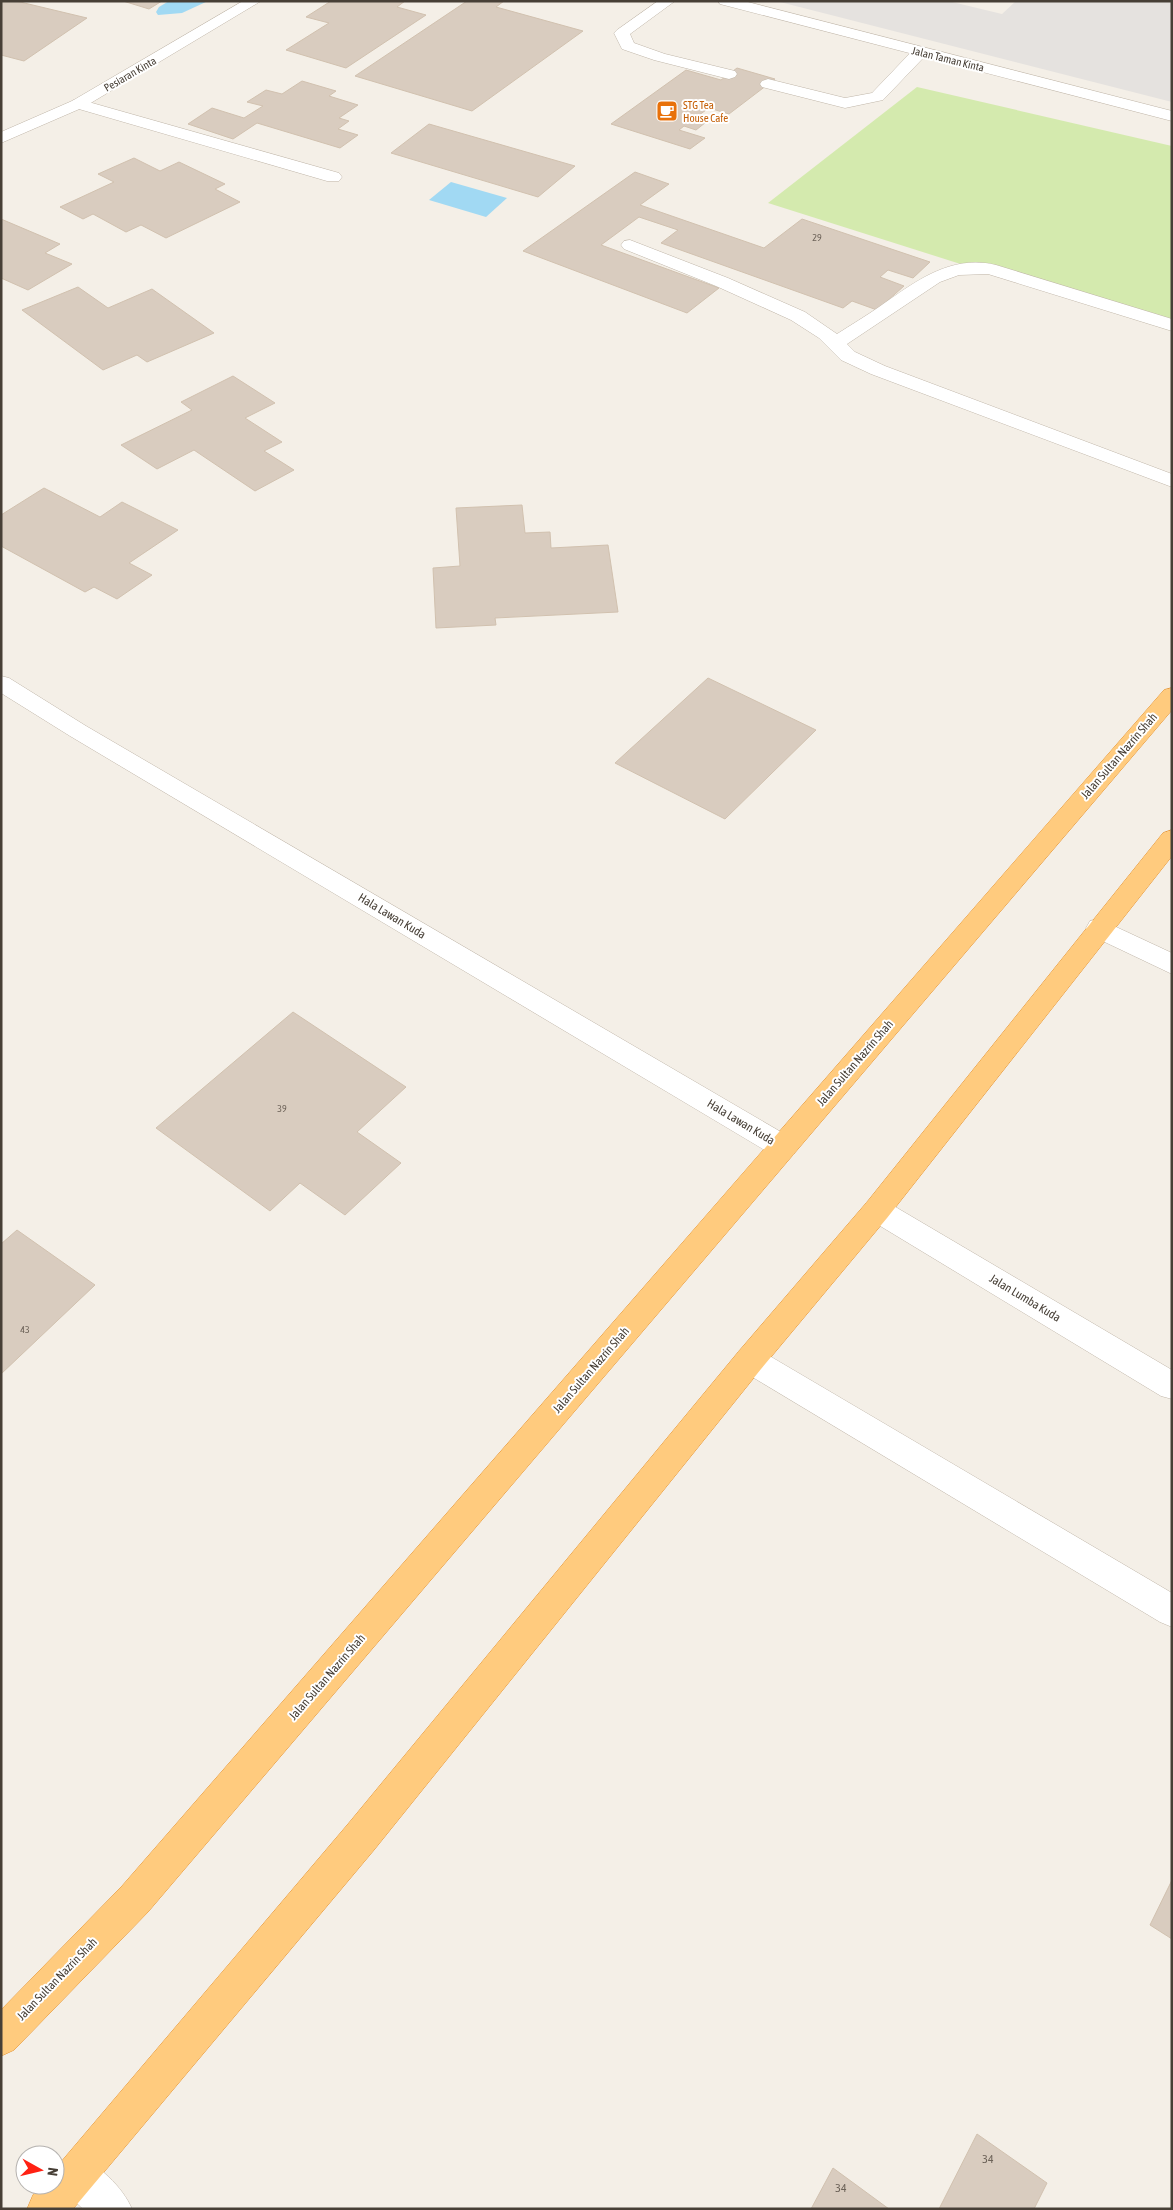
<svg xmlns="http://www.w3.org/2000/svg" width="1173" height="2210" viewBox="0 0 1173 2210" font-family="'Asap Condensed',sans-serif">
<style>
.green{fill:#d4eaae}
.parking{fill:#e5e2df}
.water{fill:#a1d9f3}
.building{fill:#d9ccbf;stroke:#d1c1af}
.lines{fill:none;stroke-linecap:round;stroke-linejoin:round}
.service-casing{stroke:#c0b6a9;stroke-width:1}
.minor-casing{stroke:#c0b6a9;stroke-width:1}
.trunk-casing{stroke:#e39232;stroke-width:1}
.service{fill:#fff;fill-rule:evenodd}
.minor{fill:#fff;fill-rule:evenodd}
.trunk{fill:#ffcb7e;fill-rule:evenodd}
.labels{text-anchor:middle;stroke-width:4;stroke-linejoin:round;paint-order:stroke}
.number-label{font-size:10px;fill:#6c6258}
.far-street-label{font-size:11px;fill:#473f36;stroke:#fff}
.far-food-label{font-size:11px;fill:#c56008;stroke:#fff;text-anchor:start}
.street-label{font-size:12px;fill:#473f36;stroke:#fff}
.near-number-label{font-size:12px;fill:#6c6258}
</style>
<rect width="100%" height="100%" fill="#f4efe7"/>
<polygon class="green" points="917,87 1172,146 1172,331 768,203"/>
<polygon class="parking" points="776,1 948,1 1002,14 1016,1 1172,1 1172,102"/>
<g class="water">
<polygon points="169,1 208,1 182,13 158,15 156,12 159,7"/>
<polygon points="451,182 507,198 486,217 429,200"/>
</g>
<g class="building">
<polygon points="1,1 16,1 87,18 24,61 1,55"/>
<polygon points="123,1 162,1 149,9"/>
<polygon points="331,1 405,1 397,7 426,15 346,68 286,50 329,23 306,17"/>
<polygon points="467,1 504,1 496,7 583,31 472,111 355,76"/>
<polygon points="737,68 775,79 729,114 709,108 699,115 710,119 696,130 684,126 679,130 705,138 690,149 611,124 686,70 721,80"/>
<polygon points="302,81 336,91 329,96 358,105 339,118 349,121 338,129 358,135 340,148 257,123 233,139 188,124 212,108 244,118 263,106 247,102 266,90 282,94"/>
<polygon points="429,124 575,166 538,197 391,153"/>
<polygon points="134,158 160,171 179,162 225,184 215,189 240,202 166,238 141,225 126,232 93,214 83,219 60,207 114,182 98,174"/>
<polygon points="635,172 669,184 640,205 764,248 802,219 930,262 913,278 888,270 880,277 904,286 877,310 852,301 843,308 661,243 678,230 639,217 601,245 719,288 687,313 523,251"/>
<polygon points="1,219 60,244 45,253 72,264 28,290 1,278"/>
<polygon points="78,287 108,308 152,289 214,333 147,362 137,355 103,370 22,310"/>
<polygon points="233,376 275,403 245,418 282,442 264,451 294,470 255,491 194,450 157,469 121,445 192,410 181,402"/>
<polygon points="44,488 100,517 122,502 178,530 129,563 152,575 117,599 94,587 85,592 1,546 1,515"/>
<polygon points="522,505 525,533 550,532 551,548 608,545 618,612 495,618 496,625 436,628 433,568 460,566 456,508"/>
<polygon points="708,678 816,730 725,819 615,763"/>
<polygon points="293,1012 406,1087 357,1132 401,1163 345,1215 300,1183 270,1211 156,1128"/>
<polygon points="17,1230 95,1285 1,1374 1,1244"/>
<polygon points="1172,1880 1172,1939 1150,1925"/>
<polygon points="977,2134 1047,2183 1034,2209 939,2209"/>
<polygon points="833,2168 889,2209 811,2209"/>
</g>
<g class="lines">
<g class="service-casing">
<g id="service">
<polygon points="658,1 675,1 630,34 634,43 665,54 735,71 737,74 735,77 729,79 654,60 622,49 614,33 617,30"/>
<polygon points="920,47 926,49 928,52 926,55 883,100 845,108 762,87 760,84 762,81 768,79 845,98 872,93 914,49"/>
<polygon points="78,99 339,173 342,177 339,181 327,181 72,107 70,104 72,101"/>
<path d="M630 240 728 278 805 312 837 334C851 325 866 316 879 307 915 282 950 254 996 265L1172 319V331L988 274 959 275 940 282 847 344 855 352 885 366 1172 474V487L871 374 841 360 819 338 791 320 716 286 624 249 621 245 624 241Z"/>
<polygon points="1099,919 1172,953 1172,974 1090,935 1086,928 1090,921"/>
<polygon points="750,1347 761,1351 1172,1593 1172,1627 1160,1622 739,1369 735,1360 739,1351"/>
<path d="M76 2155C99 2165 122 2186 132 2209H83L62 2189 56 2175 62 2161Z"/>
</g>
</g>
<g class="minor-casing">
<g id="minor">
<polygon points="243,1 261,1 84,107 1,143 1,132 72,101"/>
<polygon points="718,1 744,1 1172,111 1172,121 720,4"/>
<polygon points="1,676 9,678 86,726 793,1139 797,1147 793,1155 783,1158 773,1155 70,736 1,693"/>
<polygon points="877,1198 887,1202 1172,1370 1172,1399 1161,1396 867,1218 863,1210 867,1202"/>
</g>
</g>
<g class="trunk-casing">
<g id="trunk">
<polygon points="1172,688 1172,710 148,1912 14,2050 1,2056 1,2010 122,1886 1164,690"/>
<polygon points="1172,830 1172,856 887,1218 761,1369 374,1850 73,2209 27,2209 33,2195 41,2185 55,2185 55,2169 348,1824 739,1351 867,1202 1163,833"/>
</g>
</g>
<use href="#service" class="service"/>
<use href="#minor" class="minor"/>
<use href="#trunk" class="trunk"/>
</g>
<defs>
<g id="cafe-square" transform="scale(1.125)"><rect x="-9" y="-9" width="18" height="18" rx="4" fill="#e8710a" stroke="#fff"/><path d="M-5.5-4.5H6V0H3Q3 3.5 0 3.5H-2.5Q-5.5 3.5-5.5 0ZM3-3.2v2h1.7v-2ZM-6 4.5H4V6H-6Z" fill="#fff"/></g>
</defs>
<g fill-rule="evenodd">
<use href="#cafe-square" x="667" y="111"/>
</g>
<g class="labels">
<g class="number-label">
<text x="817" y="241">29</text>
<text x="282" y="1112">39</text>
<text x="25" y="1333">43</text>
</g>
<g class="far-street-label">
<text transform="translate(948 59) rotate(14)" y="4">Jalan Taman Kinta</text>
<text transform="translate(130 74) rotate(-30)" y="4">Pesiaran Kinta</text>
</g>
<g class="far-food-label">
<text x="683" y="109">STG Tea<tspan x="683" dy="13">House Cafe</tspan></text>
</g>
<g class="street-label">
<text transform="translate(1119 756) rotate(-49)" y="4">Jalan Sultan Nazrin Shah</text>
<text transform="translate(392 916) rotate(31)" y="4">Hala Lawan Kuda</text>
<text transform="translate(855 1063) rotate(-49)" y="4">Jalan Sultan Nazrin Shah</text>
<text transform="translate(741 1122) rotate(31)" y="4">Hala Lawan Kuda</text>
<text transform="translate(1025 1298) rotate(31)" y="4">Jalan Lumba Kuda</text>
<text transform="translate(591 1370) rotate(-49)" y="4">Jalan Sultan Nazrin Shah</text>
<text transform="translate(327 1677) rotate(-49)" y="4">Jalan Sultan Nazrin Shah</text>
<text transform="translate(57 1979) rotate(-46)" y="4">Jalan Sultan Nazrin Shah</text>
</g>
<g class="near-number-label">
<text x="988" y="2163">34</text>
<text x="841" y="2192">34</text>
</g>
</g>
<rect width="1173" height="2210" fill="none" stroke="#473f36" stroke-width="5"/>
<g transform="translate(40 2170) rotate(98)"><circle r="24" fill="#ffffff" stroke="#b5b2af"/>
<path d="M0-4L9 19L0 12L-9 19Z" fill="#ff2113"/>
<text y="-8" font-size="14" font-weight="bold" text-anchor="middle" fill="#473f36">N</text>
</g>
</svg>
